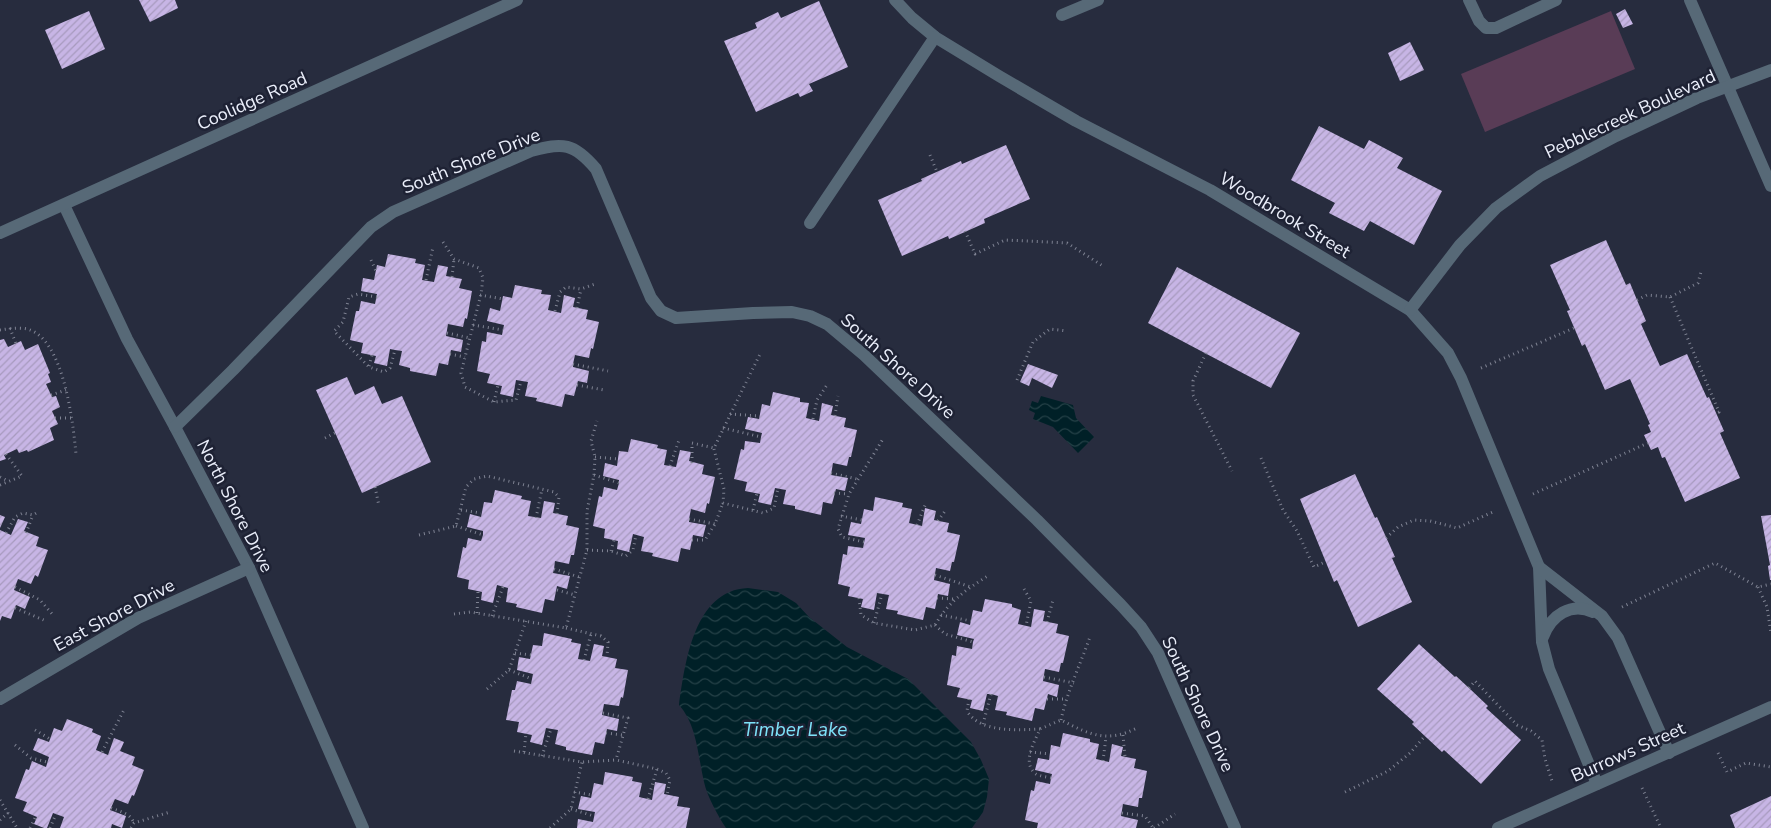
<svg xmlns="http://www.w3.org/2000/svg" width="1771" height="828" viewBox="0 0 1771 828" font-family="'Nunito Sans',sans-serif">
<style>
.green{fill:#593c56}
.water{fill:url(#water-waves)}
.building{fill:url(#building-hatch)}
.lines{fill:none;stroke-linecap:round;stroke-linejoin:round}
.path{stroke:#7f8393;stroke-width:3;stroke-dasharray:1 4;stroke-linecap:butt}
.minor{stroke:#576977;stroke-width:12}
.labels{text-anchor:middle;stroke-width:5;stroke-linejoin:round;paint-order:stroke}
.street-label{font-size:18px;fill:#eaeefa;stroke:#1e2234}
.water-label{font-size:19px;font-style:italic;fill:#7ee2f9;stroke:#1e2234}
</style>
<defs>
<pattern id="water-waves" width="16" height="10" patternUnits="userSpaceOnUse" patternTransform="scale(1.25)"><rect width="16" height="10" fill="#002027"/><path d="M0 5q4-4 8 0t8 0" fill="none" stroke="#254147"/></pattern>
<pattern id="building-hatch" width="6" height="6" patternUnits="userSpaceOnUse" patternTransform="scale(1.25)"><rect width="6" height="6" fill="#c7b5e5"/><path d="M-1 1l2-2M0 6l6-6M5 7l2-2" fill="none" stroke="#a79abe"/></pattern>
</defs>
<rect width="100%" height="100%" fill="#272c3e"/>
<polygon class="green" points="1611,11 1635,69 1485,132 1461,74"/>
<g class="water">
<polygon points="1041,396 1073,405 1076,418 1094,437 1078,453 1053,427 1033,419 1035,413 1029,410 1032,401 1038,403"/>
<path d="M748 588 778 592 796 603 809 617 847 647 908 679 971 742 981 760 989 779 987 797 983 812 972 828H726C718 816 707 796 704 782 698 756 697 725 679 705 685 663 694 590 748 588Z"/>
</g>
<g class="building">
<polygon points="139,0 175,0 178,8 150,22"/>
<polygon points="819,1 848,67 809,84 813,91 800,97 798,93 756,112 724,41 757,28 755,23 778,12 781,18"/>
<polygon points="1625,9 1633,24 1623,28 1616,14"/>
<polygon points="89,11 105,49 62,69 45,30"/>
<polygon points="1410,42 1424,70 1400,81 1388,53"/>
<polygon points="1319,126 1364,149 1369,140 1403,158 1397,168 1442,191 1414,245 1370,221 1364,231 1329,213 1335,203 1291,180"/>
<polygon points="1006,145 1030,199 984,219 985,223 949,239 948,236 902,256 878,200 922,181 921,179 961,161 962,164"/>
<polygon points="1606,240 1626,285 1630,283 1637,300 1646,321 1641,324 1660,366 1687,354 1707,398 1709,397 1724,431 1720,433 1740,478 1685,502 1665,457 1662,458 1658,447 1651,450 1644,435 1651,432 1648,425 1650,424 1630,379 1605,390 1585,344 1582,346 1567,311 1570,310 1550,265"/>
<polygon points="388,254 416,259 415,263 425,265 422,280 434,282 438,265 448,267 446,276 462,279 459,288 472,291 467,319 465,318 463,327 448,324 446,336 463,340 461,352 451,350 448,365 439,363 436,376 410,371 410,368 399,365 402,351 395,350 390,349 387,366 374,363 376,356 361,353 363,343 350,340 356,311 359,311 361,301 375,304 377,294 361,291 363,278 374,280 377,265 385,267"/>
<polygon points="1177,267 1300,333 1271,388 1148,323"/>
<polygon points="515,285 542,290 541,294 551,295 548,310 561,313 564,295 575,298 573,307 588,310 586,319 599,322 593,349 591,348 589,358 575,355 573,364 573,367 589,371 587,383 578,381 574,396 565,394 562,407 536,401 537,398 525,396 528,382 516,380 513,397 500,394 502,386 487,383 490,374 477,371 482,341 486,342 487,332 502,335 504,325 487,321 490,308 500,311 503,296 512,298"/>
<polygon points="4,339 8,347 21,341 25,350 38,344 50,373 48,374 51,382 46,384 52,397 56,396 60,407 52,411 58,424 50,428 54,440 28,452 27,450 19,453 17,449 4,455 6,459 0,461 0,340"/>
<polygon points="1028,364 1058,375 1052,388 1032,378 1029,386 1020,382"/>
<polygon points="347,377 355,395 374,386 382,404 402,396 431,462 362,493 316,390"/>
<polygon points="773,392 800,398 800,402 809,403 806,418 819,421 822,403 833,406 831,415 846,418 844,427 857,430 851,457 849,457 847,466 833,463 831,475 848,478 845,491 836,489 832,504 823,502 821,515 795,509 795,506 783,504 786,490 775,488 771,505 758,502 760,494 745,491 747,482 734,479 741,449 744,450 745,441 760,443 761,437 762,433 745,429 748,417 759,419 762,404 770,406"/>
<polygon points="631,439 658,445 657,448 667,450 664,465 676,467 680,450 691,452 689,461 704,465 702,474 715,477 709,504 707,503 705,513 691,509 689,519 689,522 706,525 703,537 693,535 690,550 681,548 678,562 652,556 653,553 641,551 644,537 633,534 629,552 617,549 618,541 604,538 605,529 593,526 599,496 602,497 604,487 617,490 619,483 619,480 603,476 605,463 617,466 619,451 628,452"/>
<polygon points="1355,474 1375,518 1377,517 1395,557 1392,558 1412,602 1358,627 1337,580 1334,582 1300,499"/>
<polygon points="495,490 522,496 521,499 531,501 528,516 541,518 544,501 555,503 553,513 568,516 566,525 579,528 574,555 571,555 569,564 555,561 554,569 553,573 570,576 567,589 557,586 554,601 545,599 542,613 516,607 517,604 506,602 508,588 497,585 493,603 481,600 482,592 468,589 469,580 457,577 463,547 466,548 468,538 481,541 483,535 483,531 467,527 470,514 481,517 484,502 492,503"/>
<polygon points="875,497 903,503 902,507 912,509 909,523 922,526 925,508 936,511 934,520 949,523 947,532 960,535 954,562 952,562 950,571 936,568 934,580 950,584 948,596 938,594 935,609 926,607 923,620 897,614 898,611 886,609 889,595 877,593 874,610 861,607 863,599 848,596 850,587 838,584 843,554 847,555 848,546 863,548 865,538 848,535 851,522 861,524 864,509 873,511"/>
<polygon points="0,515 5,517 0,528"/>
<polygon points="1771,515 1771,580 1770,580 1768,566 1770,565 1761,516"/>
<polygon points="18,519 28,522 24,531 39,537 36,546 48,550 38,577 35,575 31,584 18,579 14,590 30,597 25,609 16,605 11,619 2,616 0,621 0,530 11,535"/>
<polygon points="985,599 1012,604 1012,607 1021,610 1018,624 1031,627 1034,609 1045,611 1043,621 1058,624 1056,633 1069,636 1063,663 1061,663 1059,672 1045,669 1043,681 1059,685 1057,697 1048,694 1044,710 1035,708 1032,721 1006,715 1007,712 995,710 998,696 991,694 987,694 983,711 970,708 972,700 957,697 960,688 947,685 952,655 956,656 957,646 972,649 973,642 974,639 957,635 960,622 970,625 973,610 982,612"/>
<polygon points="544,633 572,639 571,642 581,644 578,659 590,661 594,644 604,646 602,656 617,659 615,668 628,670 623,698 621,697 619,706 604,704 602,715 619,719 617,731 607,729 604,744 595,742 592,755 566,750 566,747 555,744 558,730 546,728 542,745 530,742 532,735 517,732 519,722 506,720 512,690 515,690 517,681 531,684 533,674 517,670 519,657 530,659 533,645 542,646"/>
<polygon points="1419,644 1455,677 1456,676 1469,688 1488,706 1486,708 1521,740 1481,784 1444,750 1442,752 1412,724 1414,722 1377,689"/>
<polygon points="67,719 93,729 92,732 101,736 96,750 108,755 114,738 124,742 120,751 135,757 132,765 144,770 134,796 132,795 128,804 115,799 110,810 126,816 122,828 112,824 111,828 60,828 64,817 53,813 47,828 44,828 34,824 37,817 23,811 27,802 15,798 26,769 29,770 32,761 46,767 49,757 33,750 38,738 49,742 54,728 62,731"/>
<polygon points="1063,733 1090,739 1090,742 1099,744 1096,759 1109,762 1112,744 1123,747 1121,756 1136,759 1134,768 1147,771 1142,798 1139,798 1138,807 1123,804 1121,816 1138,820 1136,828 1037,828 1038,823 1025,820 1031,790 1034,791 1036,781 1050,784 1051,778 1052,774 1035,770 1038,758 1049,760 1051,745 1060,747"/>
<polygon points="605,772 633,777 632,781 642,783 639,797 652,800 655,782 666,784 664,794 679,797 677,806 690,808 686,828 577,828 578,819 593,822 595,812 578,809 581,796 591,798 594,783 603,785"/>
<polygon points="1771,796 1771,828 1735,828 1730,815"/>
</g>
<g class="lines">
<g class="path">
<polyline points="930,155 937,172"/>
<polyline points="965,231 975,254 1005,240 1067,243 1103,266"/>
<polyline points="443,242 454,259 479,268 483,278 481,294 461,373 465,387 494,402 516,400 521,381"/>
<polyline points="371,260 376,271"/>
<polyline points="452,277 454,259"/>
<polyline points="426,280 433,247"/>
<polyline points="480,295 503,299"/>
<polyline points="377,297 358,294 349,297 343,322 334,331 369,367 384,372 390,368 395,350"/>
<polyline points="1670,297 1719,412 1716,413"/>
<polyline points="1637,300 1647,295 1670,297 1698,283 1701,272"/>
<polyline points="577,308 581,289"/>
<polyline points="555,311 560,292 566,287 581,289 595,284"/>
<polyline points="473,325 503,330"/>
<polyline points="10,328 16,344"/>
<path d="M0 330C8 329 18 327 27 329 64 338 73 423 76 454"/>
<polyline points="447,333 470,338"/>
<polyline points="1206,353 1193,381 1193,395 1232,471"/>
<polyline points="450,354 465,357"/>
<polyline points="573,364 608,371"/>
<polyline points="369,366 372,355"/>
<polyline points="1481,368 1574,328"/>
<polyline points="1017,380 1033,342 1050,329 1067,331"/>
<polyline points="577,385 604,390"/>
<polyline points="51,395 66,390"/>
<polyline points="494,402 498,385"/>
<polyline points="730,414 759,416"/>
<polyline points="835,416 838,396"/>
<polyline points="55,418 72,418"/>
<polyline points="813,419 817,400 827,385"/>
<polyline points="723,428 761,437"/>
<polyline points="325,438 335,433"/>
<polyline points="714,449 724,489 723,503 763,513 774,508 778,488"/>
<polyline points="595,457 618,459"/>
<polyline points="1261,458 1283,510 1297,531 1314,567 1325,562"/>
<polyline points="692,463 692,443 714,448 760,354"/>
<polyline points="670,466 679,440"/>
<polyline points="831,473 857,479"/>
<polyline points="594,475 619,483"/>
<polyline points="0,477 8,481"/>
<polyline points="0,485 22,476 6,454"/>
<polyline points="375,487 379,506"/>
<polyline points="834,493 849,494"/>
<polyline points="1533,494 1648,443"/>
<polyline points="461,510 481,513"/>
<polyline points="753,510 757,493"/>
<polyline points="841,516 862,520"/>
<polyline points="536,518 542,489"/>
<polyline points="689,519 715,524"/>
<polyline points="938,521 945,511"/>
<polyline points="917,525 926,503"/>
<polyline points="456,526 483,535"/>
<polyline points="6,533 15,517 23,513 33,515 38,512"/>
<polyline points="26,533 33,515"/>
<polyline points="419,535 456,526 466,487 474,479 487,476 554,492 559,497 557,514"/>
<polyline points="1386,538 1398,527 1414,520 1430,521 1457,528 1493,512"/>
<polyline points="692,540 705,540 715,524 723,503"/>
<polyline points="864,542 842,537 838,529 849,494 883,439"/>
<polyline points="587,550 611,551 626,556 633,550 636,535"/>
<polyline points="611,551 614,540"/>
<polyline points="554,569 579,577"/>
<polyline points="935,575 971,587"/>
<polyline points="15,587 40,600 54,616"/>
<polyline points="1758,587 1767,607 1771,633"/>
<polyline points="1024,589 1031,601 1026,626"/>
<polyline points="557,590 575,595"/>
<path d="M859 598 861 615 874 623 915 630 935 625C948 602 967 589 989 575"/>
<polyline points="937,598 954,599"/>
<polyline points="1622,607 1715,563 1758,587 1771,584"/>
<polyline points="15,608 46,621"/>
<polyline points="477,613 478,591"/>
<polyline points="454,614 470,612 566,628 587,550 587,511 594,475 595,457 591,441 597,421"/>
<polyline points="941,615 971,621"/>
<polyline points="492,616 503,587"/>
<polyline points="1047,622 1053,600"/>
<polyline points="874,623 882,594"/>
<polyline points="935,625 945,634 973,642"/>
<polyline points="566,628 601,636 608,642 607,657"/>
<polyline points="515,653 531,655"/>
<polyline points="584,660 591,634"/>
<polyline points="509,670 532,679"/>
<polyline points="1044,677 1074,683"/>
<polyline points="1469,688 1475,681 1517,725 1531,731 1542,740 1545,759 1552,781"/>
<polyline points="487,689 509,670 526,621"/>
<path d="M969 699 967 711C980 733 1017 730 1040 729"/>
<polyline points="1047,699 1066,699"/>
<polyline points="603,713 628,718 616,760"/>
<path d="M1061 720C1067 692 1080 665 1090 637"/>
<polyline points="983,724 991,694"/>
<polyline points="35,730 50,739"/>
<polyline points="606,733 623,735"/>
<polyline points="1123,735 1125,757"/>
<polyline points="15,745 31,758 47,762"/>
<polyline points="514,751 582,762 616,760 657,769 666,773 670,780 667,795"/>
<polyline points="102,752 125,708"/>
<polyline points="524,752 526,733"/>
<polyline points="1030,752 1050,754"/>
<polyline points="1718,753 1727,772 1746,763 1771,767"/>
<polyline points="542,756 551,729"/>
<polyline points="1103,761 1106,737"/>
<path d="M1051 778C1047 777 1039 776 1036 774 1021 763 1035 741 1040 729L1061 720C1090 735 1107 743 1137 728"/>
<polyline points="1642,788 1661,828"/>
<polyline points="574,792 592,795"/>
<polyline points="1345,792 1388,771 1410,753 1425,736"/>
<polyline points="648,799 657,769"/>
<polyline points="0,800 17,828"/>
<path d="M111 808C121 812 130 813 134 823"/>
<polyline points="571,809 594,816"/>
<polyline points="1122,813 1145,816 1153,828"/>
<polyline points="0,820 8,813"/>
<polyline points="30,828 36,816"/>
<polyline points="50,828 56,814"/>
<polyline points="131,828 134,823 170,812"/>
<polyline points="550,828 571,809 582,762"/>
<polyline points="1154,828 1175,814"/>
</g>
<g class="minor">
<polyline points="895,0 912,18 935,37 999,76 1076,121 1210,190 1410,310 1448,353 1461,378 1539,567 1542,642 1549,669 1597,784"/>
<polyline points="1469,0 1479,21 1486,28 1496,28 1556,0"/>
<polyline points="1690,0 1771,186"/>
<polyline points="1062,15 1098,0"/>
<polyline points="64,205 127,339 175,427 249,568 363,828"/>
<polyline points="810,223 935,37"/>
<polyline points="0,233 517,0"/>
<polyline points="1410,310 1460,245 1496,208 1540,176 1616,136 1697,98 1771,70"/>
<path d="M175 427 233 370 371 227 393 212 531 151C563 142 574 143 596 169L651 298 661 311 676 318 753 313 792 312 810 316 827 324 864 355 1037 520 1121 605 1141 627 1158 653 1235 828"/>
<polyline points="1539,567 1602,616 1618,638 1669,753"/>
<path d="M1543 637C1551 615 1571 602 1593 612"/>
<polyline points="0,699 138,618 249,568"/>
<polyline points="1498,828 1771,707"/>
</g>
</g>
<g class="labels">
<g class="street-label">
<text transform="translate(252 101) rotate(-24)" y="6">Coolidge Road</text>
<text transform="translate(1630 114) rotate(-25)" y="6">Pebblecreek Boulevard</text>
<text transform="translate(471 161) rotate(-22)" y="6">South Shore Drive</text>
<text transform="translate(1285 215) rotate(31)" y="6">Woodbrook Street</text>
<text transform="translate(898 366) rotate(42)" y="6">South Shore Drive</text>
<text transform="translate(235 506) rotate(63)" y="6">North Shore Drive</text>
<text transform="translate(114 615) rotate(-28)" y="6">East Shore Drive</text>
<text transform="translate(1198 704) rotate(65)" y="6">South Shore Drive</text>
<text transform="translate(1628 752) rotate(-24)" y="6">Burrows Street</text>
</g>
<g class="water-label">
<text x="795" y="736">Timber Lake</text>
</g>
</g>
</svg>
